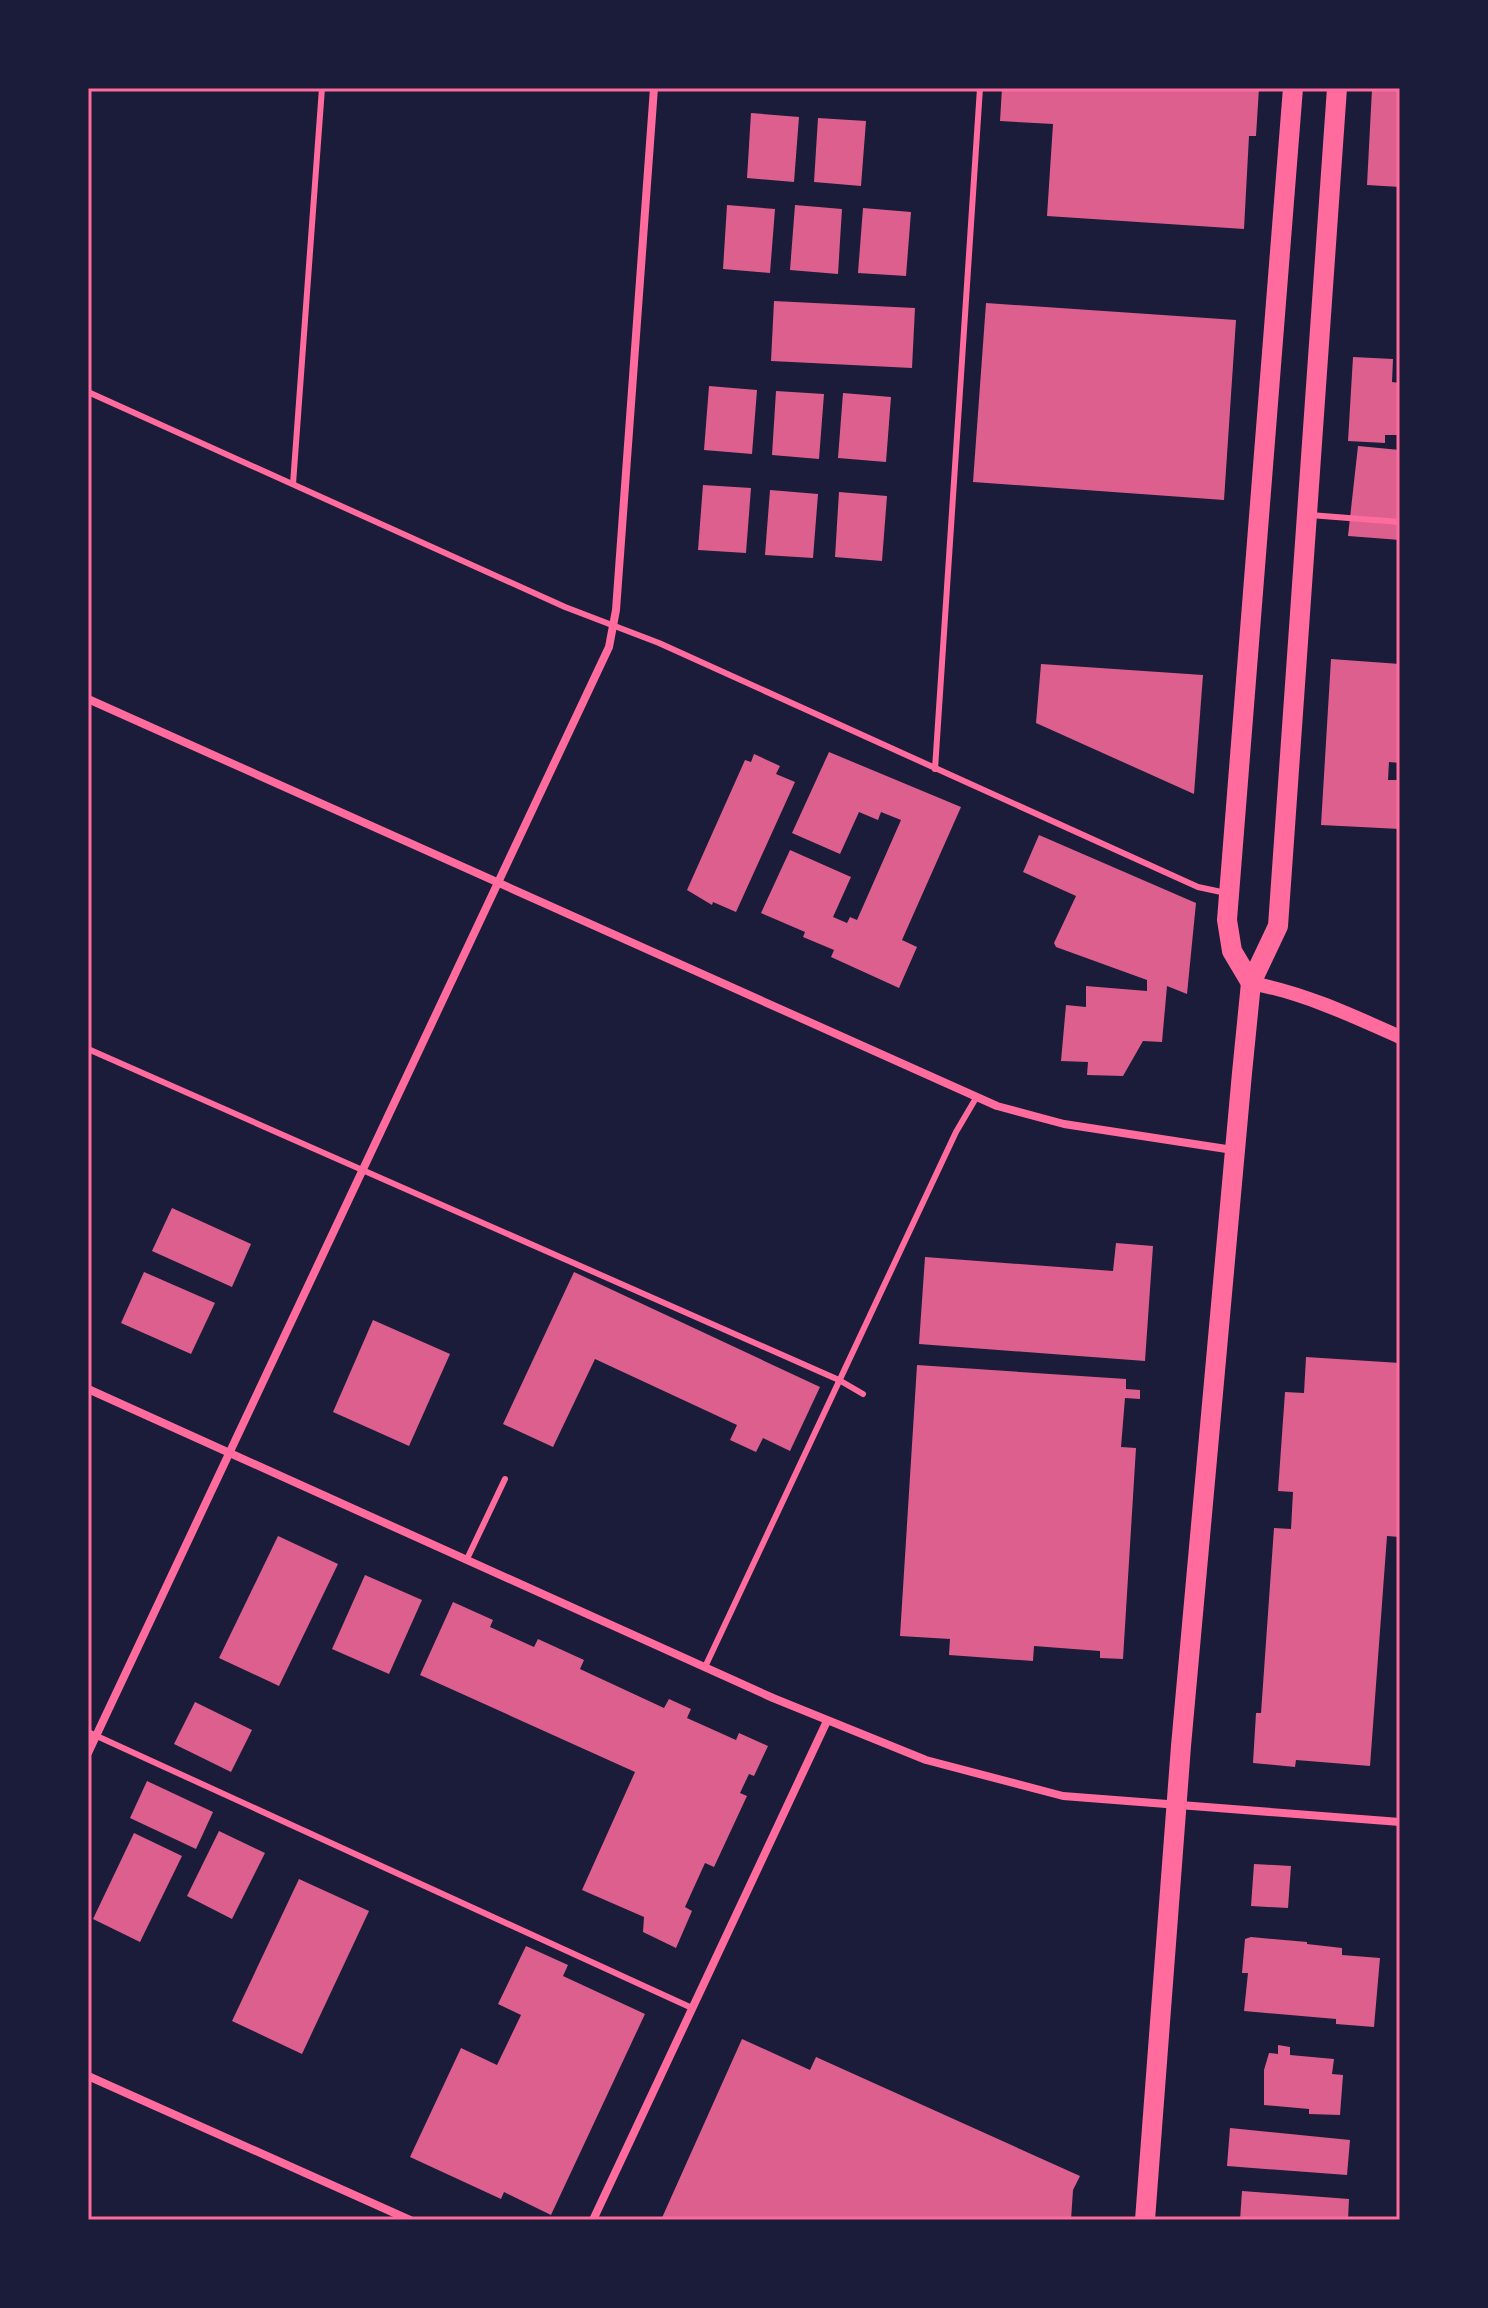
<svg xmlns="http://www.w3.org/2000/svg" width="1488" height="2308" viewBox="0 0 1488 2308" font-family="Figtree,sans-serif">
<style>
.building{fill:#dd5f8e}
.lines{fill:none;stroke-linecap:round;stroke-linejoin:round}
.service{stroke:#ff6b9d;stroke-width:6}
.minor{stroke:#ff6b9d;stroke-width:8}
.tertiary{stroke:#ff6b9d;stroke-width:14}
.primary{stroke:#ff6b9d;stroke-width:20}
.neatline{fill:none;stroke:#ff6b9d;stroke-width:3}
</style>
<rect width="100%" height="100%" fill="#1b1b3a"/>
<g class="building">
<polygon points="1002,88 1259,88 1256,136 1249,136 1244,229 1047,216 1053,124 1000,121"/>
<polygon points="1372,89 1400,91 1400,187 1367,185"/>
<polygon points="751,113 799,117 794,182 747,178"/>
<polygon points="818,118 866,121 861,186 814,182"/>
<polygon points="727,205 775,209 770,273 723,269"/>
<polygon points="795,205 842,209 838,274 790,270"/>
<polygon points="863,208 911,212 906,276 858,273"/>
<polygon points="774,301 915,308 912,368 771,361"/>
<polygon points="986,303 1236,320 1224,500 973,482"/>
<polygon points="1353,357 1393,359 1392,382 1400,383 1400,435 1385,435 1385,443 1348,441"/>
<polygon points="709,386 757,390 752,454 704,450"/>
<polygon points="776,391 824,394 819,459 772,455"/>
<polygon points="843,393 891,397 886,462 838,458"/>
<polygon points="1358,446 1400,450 1400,540 1348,536"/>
<polygon points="703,485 751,488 746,553 698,550"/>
<polygon points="770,490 818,494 813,558 765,555"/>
<polygon points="839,492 887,496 882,561 835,557"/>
<polygon points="1331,659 1400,664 1400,763 1389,762 1388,780 1400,780 1400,829 1321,825"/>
<polygon points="1041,664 1203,675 1194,794 1036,723"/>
<polygon points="829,752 961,807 902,940 917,947 899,988 831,957 834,950 803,937 805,932 761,913 790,850 851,877 833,917 847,923 850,917 857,920 901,820 881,812 878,820 859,812 840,854 792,833"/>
<polygon points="754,754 780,766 776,774 795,782 736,912 713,902 712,905 687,890 745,760 751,762"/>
<polygon points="1039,835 1196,903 1187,994 1167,986 1162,1042 1143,1041 1123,1076 1087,1075 1088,1062 1061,1061 1066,1005 1086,1007 1086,986 1147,991 1147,980 1056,947 1054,943 1076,896 1023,872"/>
<polygon points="172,1208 251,1244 232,1287 152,1251"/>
<polygon points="1116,1243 1153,1246 1145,1361 919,1344 925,1257 1113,1271"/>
<polygon points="144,1272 215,1303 191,1354 121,1323"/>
<polygon points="574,1272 820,1387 790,1451 763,1438 756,1452 730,1440 737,1425 595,1359 553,1447 503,1424"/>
<polygon points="373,1320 450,1354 409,1446 333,1412"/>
<polygon points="1306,1357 1400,1363 1400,1537 1387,1536 1370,1766 1296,1760 1295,1767 1253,1763 1256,1713 1261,1713 1274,1528 1291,1529 1293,1492 1278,1491 1285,1392 1304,1393"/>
<polygon points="917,1365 1126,1379 1126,1389 1140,1390 1140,1399 1125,1398 1121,1447 1136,1448 1123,1659 1100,1658 1100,1651 1034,1646 1033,1661 949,1655 950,1639 900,1636"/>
<polygon points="278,1536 338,1564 279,1686 219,1658"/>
<polygon points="365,1575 422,1600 389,1674 332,1649"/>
<polygon points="453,1602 493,1620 490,1627 534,1647 538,1639 584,1660 580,1669 664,1708 669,1699 691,1709 687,1718 736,1740 739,1733 768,1746 754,1776 749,1774 740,1793 747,1796 714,1867 705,1863 685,1907 692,1911 676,1948 643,1932 644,1917 582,1890 635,1772 420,1675"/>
<polygon points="195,1702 252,1730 231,1772 174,1744"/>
<polygon points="147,1781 213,1812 196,1849 130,1818"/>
<polygon points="219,1831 265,1853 232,1919 187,1896"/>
<polygon points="134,1833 182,1856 140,1942 93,1919"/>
<polygon points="1254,1864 1291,1866 1288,1908 1251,1906"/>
<polygon points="299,1879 369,1911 302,2054 232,2021"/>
<polygon points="1251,1937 1307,1942 1307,1944 1342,1948 1342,1955 1380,1958 1374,2027 1336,2024 1336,2019 1244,2011 1248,1973 1242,1973 1245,1939"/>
<polygon points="526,1946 568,1965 563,1976 645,2014 551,2215 504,2192 501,2199 410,2157 461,2048 497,2065 521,2015 498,2004"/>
<polygon points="742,2039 810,2070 816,2057 1080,2176 1073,2190 1071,2220 661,2220"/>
<polygon points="1278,2045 1290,2047 1290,2055 1334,2059 1332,2074 1343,2075 1340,2115 1309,2114 1309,2109 1264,2105 1264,2070 1269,2053 1278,2054"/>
<polygon points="1230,2128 1350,2140 1347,2175 1227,2166"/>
<polygon points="1242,2191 1349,2199 1348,2220 1240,2220"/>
</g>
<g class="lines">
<g class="service">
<polyline points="88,392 565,607 659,643 1198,887 1226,893"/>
<polyline points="293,484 322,88"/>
<polyline points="1310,515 1400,522"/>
<polyline points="935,769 980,88"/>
<polyline points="88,1049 839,1380 863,1394"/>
<polyline points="467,1559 505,1479"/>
<polyline points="705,1667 956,1132 976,1098"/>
<polyline points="88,1732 692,2008"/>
</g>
<g class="minor">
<polyline points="88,699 997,1106 1064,1124 1233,1150"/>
<polyline points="88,1389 773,1698 926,1760 1063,1796 1400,1822"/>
<polyline points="88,1753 609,647 616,610 654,88"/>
<polyline points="88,2076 410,2220"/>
<polyline points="593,2220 827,1721"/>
</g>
<path class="tertiary" d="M1251 983C1304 993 1351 1015 1400 1037"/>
<g class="primary">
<polyline points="1251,983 1232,951 1227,920 1293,88"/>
<polyline points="1145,2220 1181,1746 1242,1073 1251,983 1278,926 1337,88"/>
</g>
</g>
<rect width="1488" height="2308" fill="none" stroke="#1b1b3a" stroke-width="180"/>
<rect x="90" y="90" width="1308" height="2128" class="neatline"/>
</svg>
